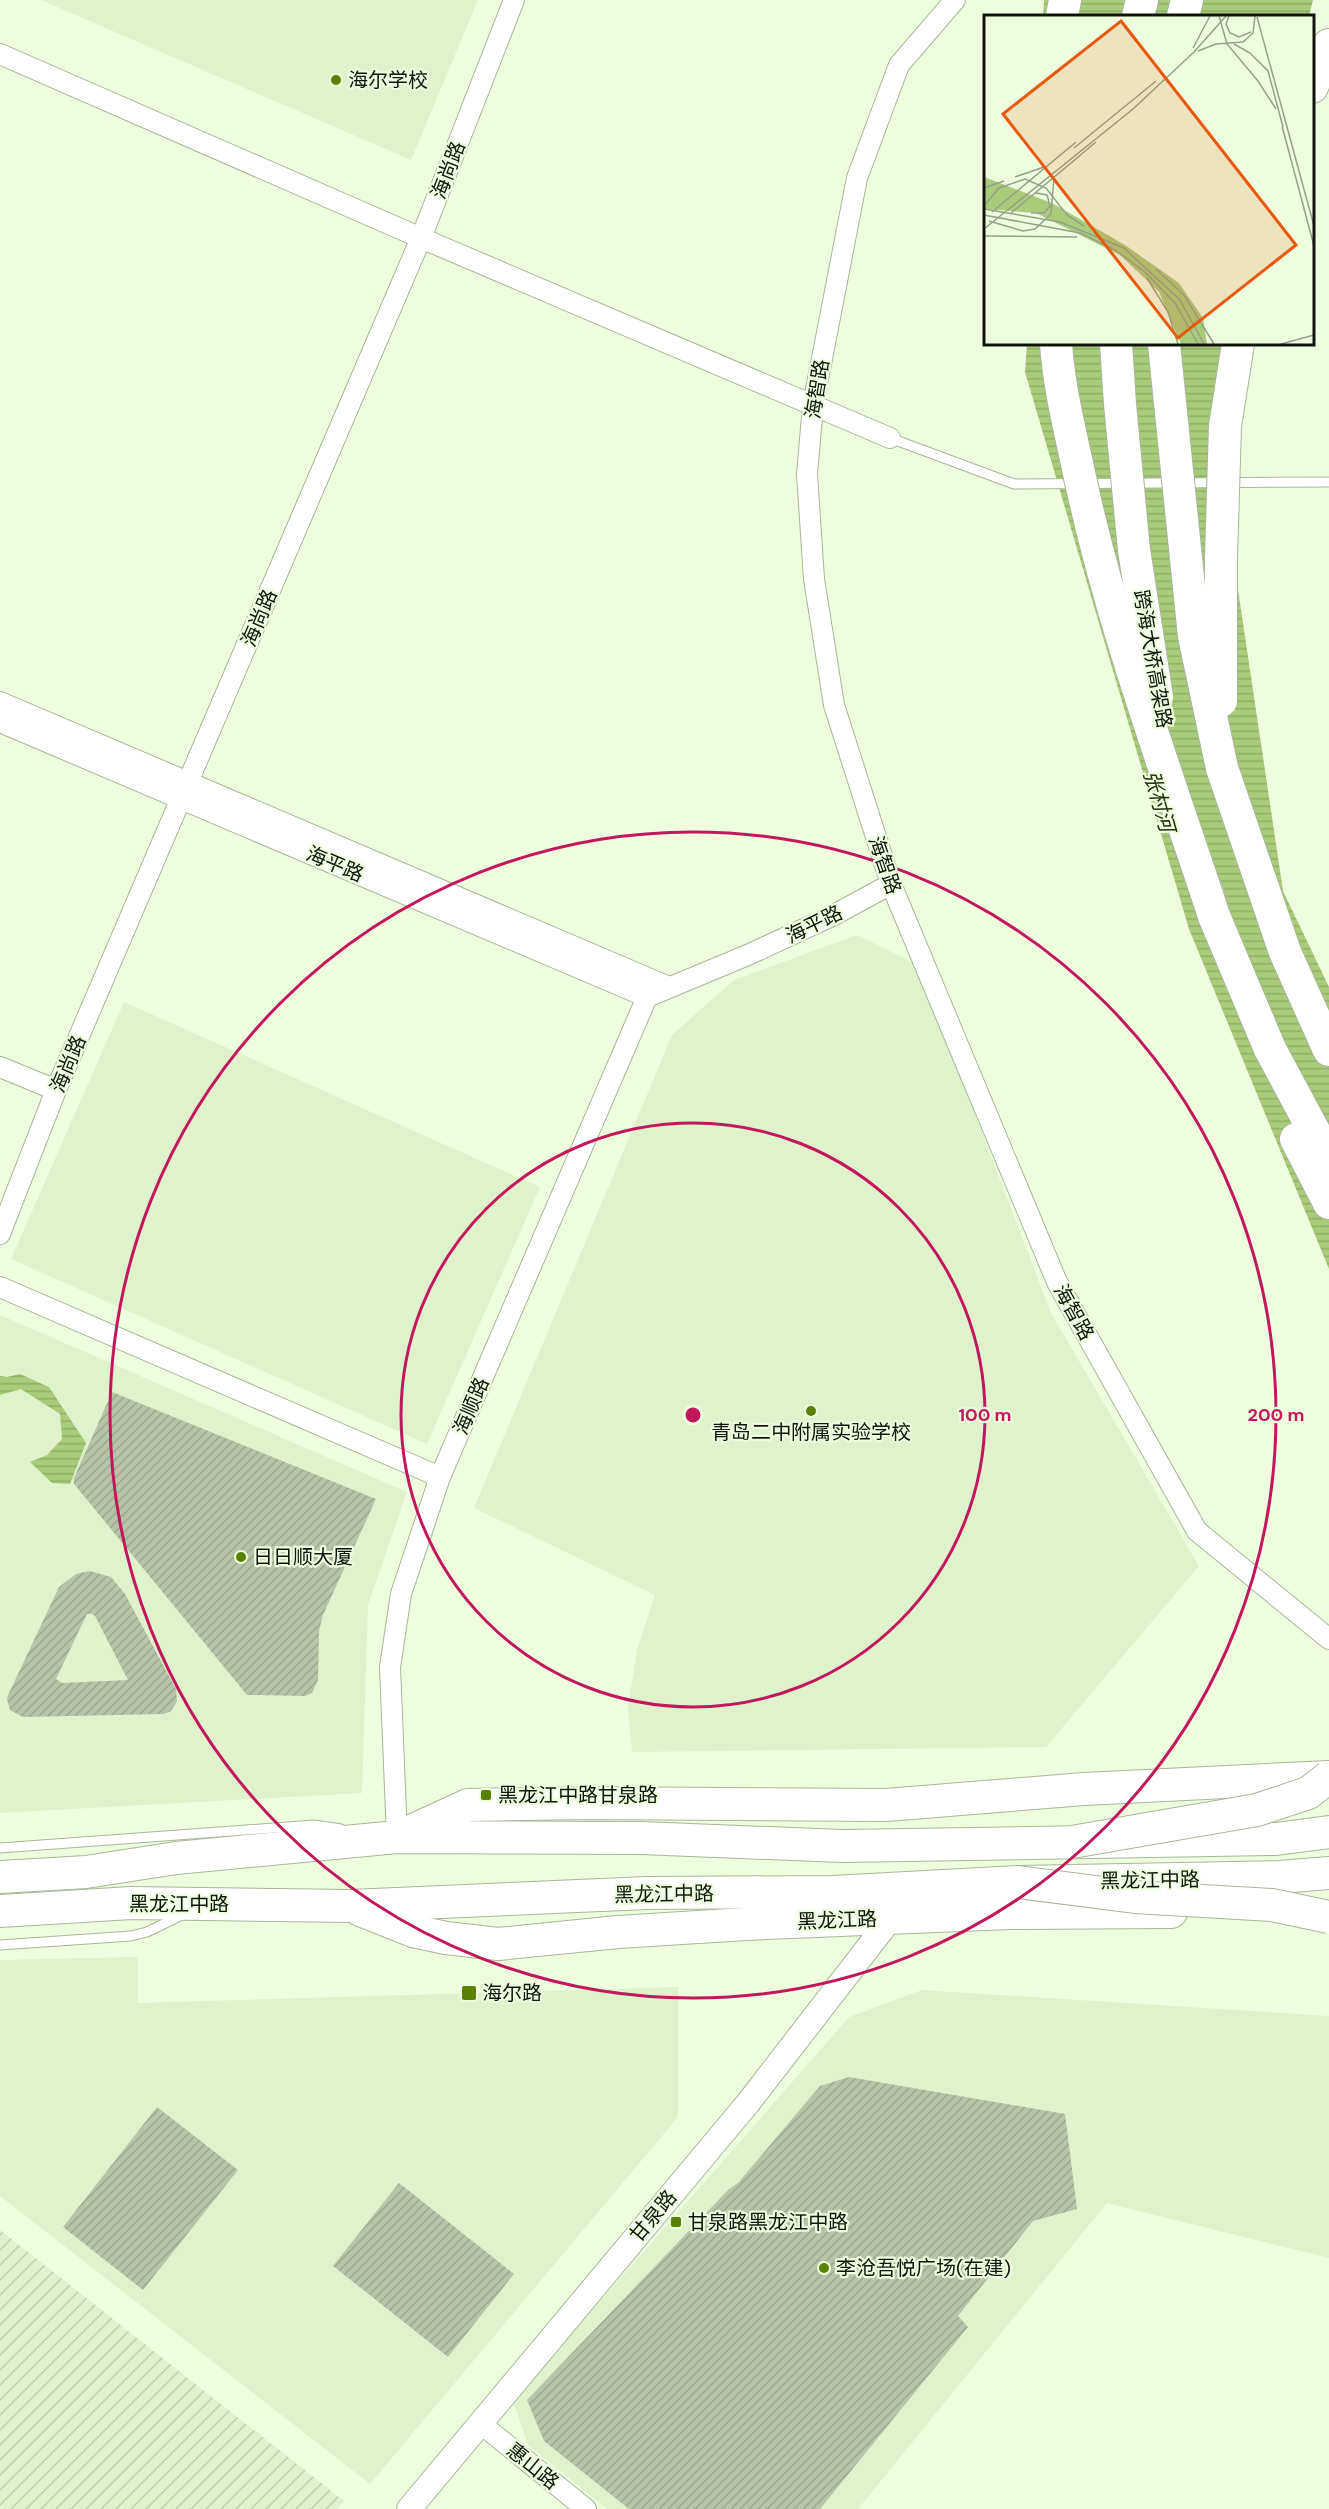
<svg xmlns="http://www.w3.org/2000/svg" width="1329" height="2509" viewBox="0 0 1329 2509" font-family="'DM Sans','Noto Sans SC',sans-serif">
<style>
.built{fill:#e0f2cc}
.industrial{fill:url(#industrial-furrows)}
.water{fill:url(#water-rules)}
.building{fill:url(#building-hatch);fill-rule:evenodd}
.lines{fill:none;stroke-linecap:round;stroke-linejoin:round}
.service-casing{stroke:#a8b699;stroke-width:11}
.minor-casing{stroke:#a8b699;stroke-width:22}
.tertiary-casing{stroke:#a8b699;stroke-width:26}
.trunk-casing{stroke:#a8b699;stroke-width:34}
.service{stroke:#fff;stroke-width:9}
.minor{stroke:#fff;stroke-width:20}
.tertiary{stroke:#fff;stroke-width:24}
.trunk{stroke:#fff;stroke-width:32}
.trunk-bridge-casing{stroke:#a8b699;stroke-width:34;stroke-linecap:butt}
.trunk-bridge{stroke:#fff;stroke-width:32}
.ring{fill:none;stroke:#c2185b;stroke-width:3}
.poi-dot{fill:#598000;stroke:#eefdde;stroke-width:2}
.labels{text-anchor:middle;stroke-width:4.5;stroke-linejoin:round;paint-order:stroke}
.poi-label{font-size:20px;fill:#10140a;stroke:#eefdde;text-anchor:start}
.street-label{font-size:20px;fill:#10140a;stroke:#eefdde}
.water-label{font-size:21px;font-style:italic;fill:#24310f;stroke:#eefdde}
.inset-road{fill:none;stroke:#95a089;stroke-width:1.5}
.view{fill:#e8590c;fill-opacity:0.15;stroke:#e8590c;stroke-width:3}
.inset-edge{fill:none;stroke:#10140a;stroke-width:3}
.centre{fill:#c2185b;stroke:#eefdde;stroke-width:3}
.ring-label{font-size:18px;text-anchor:middle;font-weight:bold;fill:#c2185b;stroke:#eefdde;stroke-width:4.5;stroke-linejoin:round;paint-order:stroke}
</style>
<defs>
<pattern id="industrial-furrows" width="10" height="10" patternUnits="userSpaceOnUse" patternTransform="scale(1.5)"><rect width="10" height="10" fill="#e0f2cc"/><path d="M-1 1l2-2M0 10L10 0M9 11l2-2" fill="none" stroke="#bfcfae"/></pattern>
<pattern id="water-rules" width="6" height="5" patternUnits="userSpaceOnUse" patternTransform="scale(1.5)"><rect width="6" height="5" fill="#a8cc79"/><path d="M0 2.5h6" fill="none" stroke="#90ae67"/></pattern>
<pattern id="building-hatch" width="6" height="6" patternUnits="userSpaceOnUse" patternTransform="scale(1.5)"><rect width="6" height="6" fill="#b7c4a8"/><path d="M-1 1l2-2M0 6l6-6M5 7l2-2" fill="none" stroke="#9ca88f"/></pattern>
</defs>
<rect width="100%" height="100%" fill="#eefdde"/>
<g class="built">
<polygon points="41,0 478,0 411,160"/>
<polygon points="857,935 918,965 1051,1313 1199,1566 1046,1747 632,1752 628,1707 637,1650 655,1595 474,1508 672,1035 734,980"/>
<polygon points="124,1002 540,1187 427,1444 11,1259"/>
<polygon points="0,1315 407,1492 368,1605 362,1793 0,1813"/>
<polygon points="138,1957 138,2003 678,1987 678,2117 370,2484 0,2196 0,1960"/>
<polygon points="922,1990 1329,2016 1329,2258 1107,2203 858,2509 607,2509 528,2445 513,2401 849,2017"/>
</g>
<polygon class="industrial" points="0,2230 344,2501 337,2509 0,2509"/>
<g class="water">
<polygon points="1044,0 1313,0 1309,16 1043,16"/>
<polygon points="1027,344 1231,344 1213,422 1283,891 1329,987 1329,1269 1189,929 1025,372"/>
<polygon points="20,1374 49,1387 86,1443 70,1484 52,1483 30,1462 47,1455 62,1439 60,1414 21,1389 0,1395 0,1376 7,1377"/>
</g>
<g class="building">
<polygon points="112,1392 376,1499 323,1615 319,1631 318,1680 312,1693 305,1696 247,1695 74,1484 74,1478"/>
<path d="M90 1571 111 1577 125 1594 176 1689 177 1701 171 1711 164 1714 23 1717 10 1710 7 1699 9 1693 59 1587 76 1574ZM87 1614H92L95 1616 128 1680 62 1683 56 1679Z"/>
<polygon points="849,2077 1065,2114 1077,2209 1033,2221 958,2316 968,2327 820,2509 629,2509 544,2441 527,2400 729,2189 738,2183 820,2086"/>
<polygon points="157,2107 238,2170 143,2290 63,2227"/>
<polygon points="399,2183 514,2274 448,2357 333,2266"/>
</g>
<g class="lines">
<g class="service-casing">
<g id="service">
<polyline points="890,438 1014,484 1329,482"/>
<polyline points="0,1848 314,1825 341,1829"/>
<polyline points="0,1945 131,1936 147,1932 182,1915"/>
</g>
</g>
<g class="minor-casing">
<g id="minor">
<polyline points="955,0 899,65 857,178 813,405 807,474 814,579 834,705 891,884 1057,1282 1197,1531 1329,1639"/>
<polyline points="0,54 421,238 890,438"/>
<polyline points="0,702 669,987"/>
<polyline points="0,722 647,997 750,954 834,915 891,884"/>
<polyline points="0,1067 56,1090"/>
<polyline points="0,1234 56,1090 421,238 514,0"/>
<polyline points="0,1287 440,1477"/>
<polyline points="397,1837 390,1667 401,1594 440,1477 647,997"/>
<polyline points="480,2423 586,2509"/>
</g>
</g>
<g class="tertiary-casing">
<polyline id="tertiary" points="409,2509 748,2103 891,1918"/>
</g>
<g class="trunk-casing">
<g id="trunk">
<polyline points="1062,16 1065,0"/>
<polyline points="1138,16 1142,0"/>
<polyline points="1183,16 1187,0"/>
<polyline points="1312,87 1329,45"/>
<polyline points="1222,768 1285,952 1329,1050"/>
<polyline points="1207,891 1214,916 1270,1049 1329,1159"/>
<polyline points="1296,1139 1329,1203"/>
<polyline points="407,1833 468,1805 589,1803 886,1805 1084,1789 1329,1777"/>
<polyline points="0,1877 86,1872 176,1858 397,1837 641,1838 842,1846 1276,1839 1329,1832"/>
<polyline points="360,1910 413,1931 446,1938 498,1944 618,1932 746,1924 1009,1913 1171,1912"/>
<polyline points="0,1911 131,1903 351,1906 647,1893 833,1892 1018,1882 1280,1877 1329,1873"/>
</g>
</g>
<use href="#service" class="service"/>
<use href="#minor" class="minor"/>
<use href="#tertiary" class="tertiary"/>
<use href="#trunk" class="trunk"/>
<g class="trunk-bridge-casing">
<g id="trunk-bridge">
<path d="M1056 344C1059 388 1070 430 1079 473 1111 624 1166 770 1214 916"/>
<polyline points="1116,344 1120,404 1134,550 1157,697"/>
<polyline points="1164,344 1194,636 1222,768"/>
<polyline points="1221,701 1221,559 1225,426 1238,344"/>
<polyline points="1072,1842 1257,1810 1308,1793 1329,1777"/>
<polyline points="1018,1882 1135,1897 1272,1905 1329,1917"/>
</g>
</g>
<use href="#trunk-bridge" class="trunk-bridge"/>
</g>
<g class="ring">
<circle cx="693" cy="1415" r="292"/>
<circle cx="693" cy="1415" r="583"/>
</g>
<g class="poi-dot">
<circle cx="336" cy="80" r="6"/>
<circle cx="811" cy="1411" r="6"/>
<circle cx="241" cy="1557" r="6"/>
<rect x="480" y="1789" width="12" height="12" rx="3"/>
<rect x="461" y="1985" width="16" height="16" rx="3"/>
<rect x="670" y="2216" width="12" height="12" rx="3"/>
<circle cx="824" cy="2268" r="6"/>
</g>
<g class="labels">
<g class="poi-label">
<text x="348" y="87">海尔学校</text>
<text x="811" y="1439" text-anchor="middle">青岛二中附属实验学校</text>
<text x="253" y="1564">日日顺大厦</text>
<text x="498" y="1802">黑龙江中路甘泉路</text>
<text x="482" y="2000">海尔路</text>
<text x="688" y="2229">甘泉路黑龙江中路</text>
<text x="836" y="2275">李沧吾悦广场(在建)</text>
</g>
<g class="street-label">
<text transform="translate(448 170) rotate(-69)" y="7">海尚路</text>
<text transform="translate(817 389) rotate(-81)" y="7">海智路</text>
<text transform="translate(259 618) rotate(-67)" y="7">海尚路</text>
<text transform="translate(1153 659) rotate(80)" y="7">跨海大桥高架路</text>
<text transform="translate(335 864) rotate(23)" y="7">海平路</text>
<text transform="translate(885 865) rotate(71)" y="7">海智路</text>
<text transform="translate(814 924) rotate(-26)" y="7">海平路</text>
<text transform="translate(68 1064) rotate(-67)" y="7">海尚路</text>
<text transform="translate(1074 1312) rotate(61)" y="7">海智路</text>
<text transform="translate(471 1406) rotate(-67)" y="7">海顺路</text>
<text transform="translate(1150 1880) rotate(-1)" y="7">黑龙江中路</text>
<text transform="translate(664 1894) rotate(-1)" y="7">黑龙江中路</text>
<text x="179" y="1911">黑龙江中路</text>
<text transform="translate(837 1920) rotate(-2)" y="7">黑龙江路</text>
<text transform="translate(653 2216) rotate(-50)" y="7">甘泉路</text>
<text transform="translate(533 2466) rotate(39)" y="7">惠山路</text>
</g>
<g class="water-label">
<text transform="translate(1159 801) rotate(74)" y="7">张村河</text>
</g>
</g>
<g transform="translate(984 15)">
<rect width="330" height="330" fill="#eefdde"/>
<path d="M0 162 68 188 141 230 195 268 219 303 223 329H197L175 277 136 240 52 198 0 194Z" fill="#a8cc79"/>
<path class="inset-road" d="M235 1 243 29 274 66 292 94M245 1 242 9 246 18 255 22 267 17M273 2 330 211M250 29 266 38 284 56 299 112M209 33 226 1M214 36 232 29 259 27 269 18 271 1M298 111 330 231M90 133 172 66M31 162 60 152M0 173 20 166M0 191 15 173 41 164 62 173 83 200 100 211M0 194 76 207 140 233 196 285 220 329M8 197 92 127M47 198H60L66 191 63 180 52 178M26 199 112 127M0 200 96 218 131 235 161 257 191 288 214 329M5 206 39 216 51 214 67 199 70 163M0 214 149 94 210 37 242 1M0 221 93 222M172 254 200 280 230 329M163 263 184 297 194 329M297 329 330 320"/>
<path class="view" d="M137 6 312 230 194 323 19 99Z"/>
<rect width="330" height="330" class="inset-edge"/>
</g>
<circle cx="693" cy="1415" r="9" class="centre"/>
<g class="ring-label">
<text x="985" y="1421">100 m</text>
<text x="1276" y="1421">200 m</text>
</g>
</svg>
